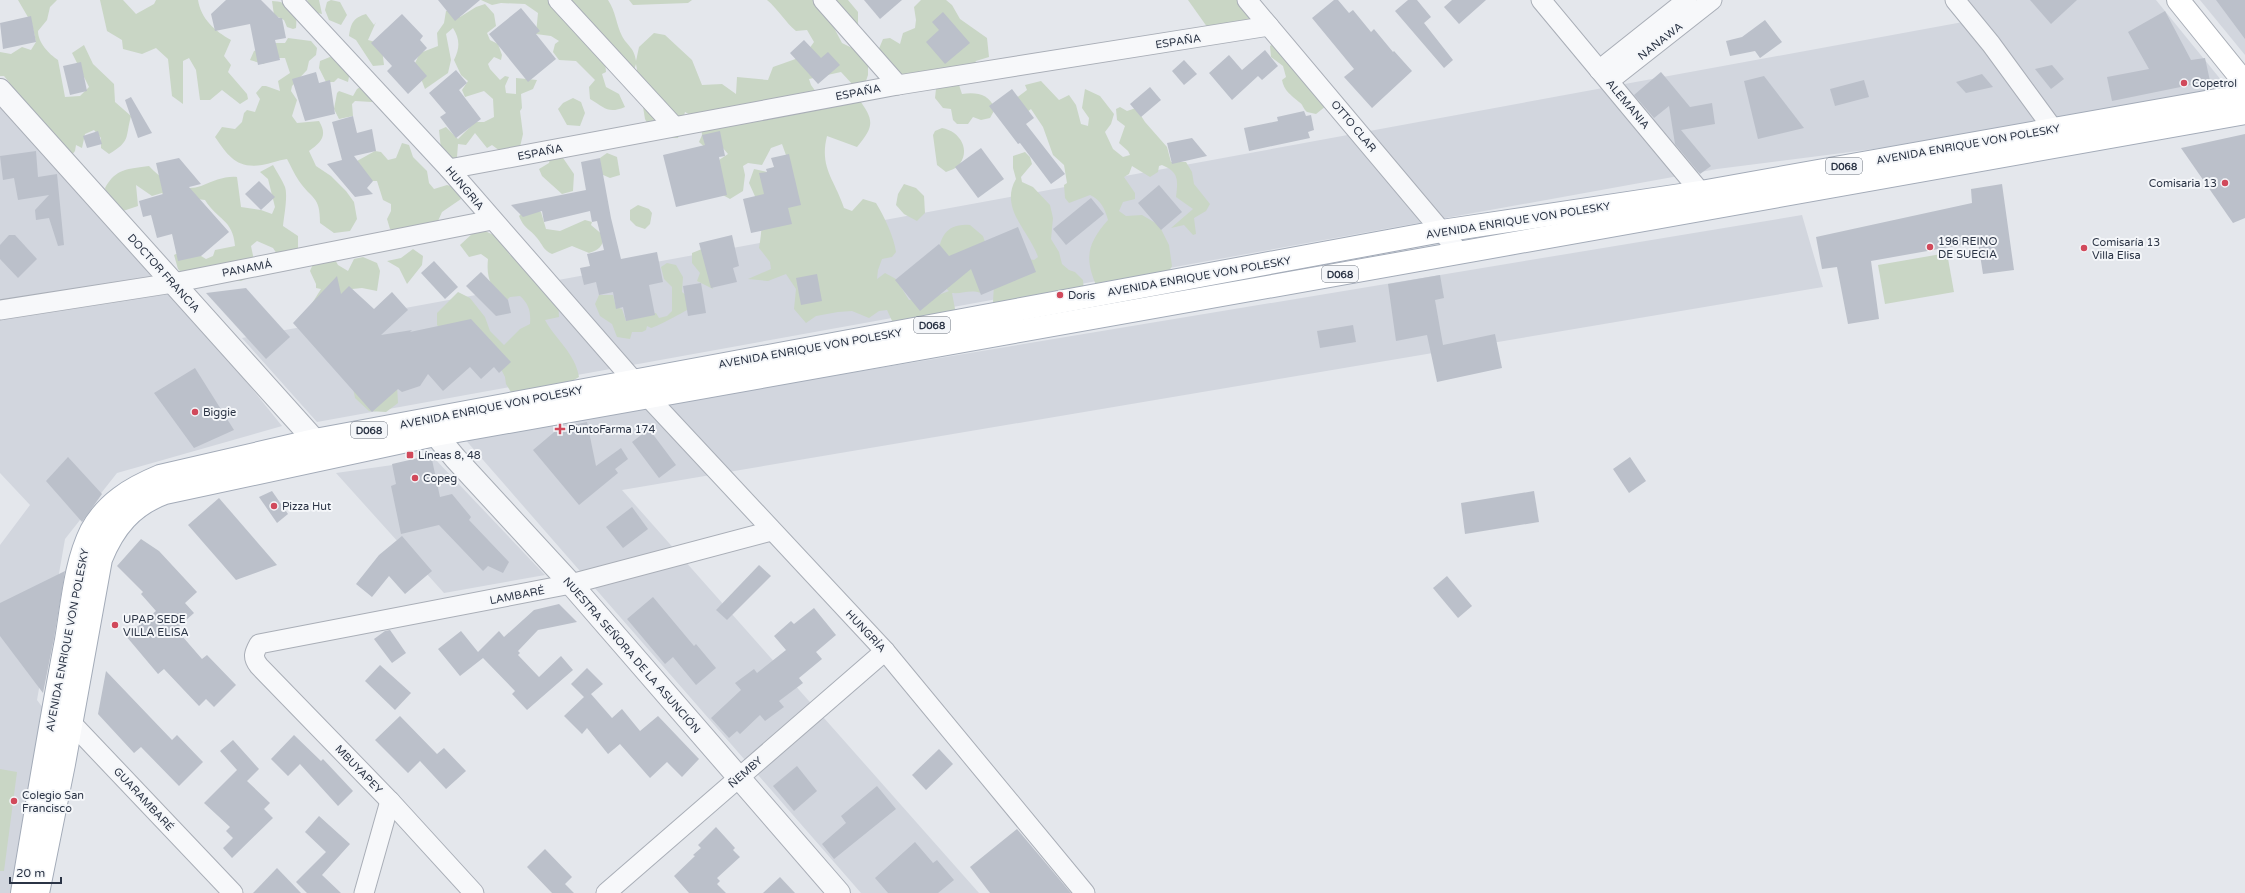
<svg xmlns="http://www.w3.org/2000/svg" width="2245" height="893" viewBox="0 0 2245 893" font-family="'Varela Round',sans-serif">
<style>
.built{fill:#d2d6de}
.green{fill:#c9d6c5}
.building{fill:#bbc0ca}
.lines{fill:none;stroke-linecap:round;stroke-linejoin:round}
.minor-casing{stroke:#a9aeb7;stroke-width:21}
.tertiary-casing{stroke:#a9aeb7;stroke-width:24}
.secondary-casing{stroke:#a9aeb7;stroke-width:24}
.primary-casing{stroke:#a3abb8;stroke-width:24}
.minor{stroke:#f7f8fa;stroke-width:19}
.tertiary{stroke:#f7f8fa;stroke-width:22}
.secondary{stroke:#fff;stroke-width:22}
.primary{stroke:#fff;stroke-width:22}
.poi-dot{fill:#d1495b;stroke:#f4f6f9;stroke-width:1.5}
.labels{text-anchor:middle;stroke-width:4;stroke-linejoin:round;paint-order:stroke}
.shield{fill:#f4f6f9;stroke:#676e7b;stroke-width:1}
.shield-label{font-size:10px;font-weight:bold;fill:#2b3445}
.street-label{font-size:11px;fill:#2b3445;stroke:#f4f6f9}
.poi-label{font-size:11px;fill:#2b3445;stroke:#f4f6f9;text-anchor:start}
</style>
<rect width="100%" height="100%" fill="#e4e7ec"/>
<g class="built">
<polygon points="1945,0 2156,0 2230,91 2056,126"/>
<polygon points="2200,0 2245,0 2245,55"/>
<polygon points="1963,22 2054,126 1717,169 317,422 242,338"/>
<polygon points="0,106 223,353 282,426 117,473 65,539 37,700 43,708 11,893 0,893 0,545 30,505 0,473"/>
<polygon points="1802,215 1823,287 622,490 979,893 861,893 463,437"/>
<polygon points="435,459 545,575 444,593 336,473"/>
</g>
<g class="green">
<path d="M18 0H57L50 7 47 20 38 31C38 43 49 54 58 60L65 97 80 96 89 87 72 53 84 45 93 64 114 84 115 102 131 116C125 138 131 141 109 154L101 148V138L94 130 85 134 82 148 76 145 75 151 68 160 6 92 9 82 4 76H0V52L11 54 22 47 31 50 36 42 32 24Z"/>
<path d="M100 0H123L136 14 154 4 156 0H198C201 19 215 31 231 40L224 56 231 65 228 72 247 94 248 99 240 104 222 90 210 100H200L196 70 189 58 183 61V104L172 96 168 59 156 48 142 54 123 49 122 40 107 31Z"/>
<polygon points="307,0 319,0 322,14 313,12"/>
<polygon points="331,0 340,2 347,15 341,25 329,20 325,10 327,2"/>
<path d="M481 0H608C616 12 616 24 622 36 628 47 634 47 636 61L639 47 654 33 665 35 692 60 702 85 722 84 736 94 737 77 768 80 773 67 804 56 814 42 807 30 796 31C785 22 778 9 767 0H848L858 12V26L830 20 842 43 858 51 868 63V75L864 87 854 86 841 72 809 79 811 85 819 96 858 98C875 121 874 126 857 147L827 136C819 168 835 180 844 208L852 211 863 199 876 203C884 216 894 237 896 252L892 257 882 259 878 270 877 279 885 273 896 279 909 300 936 296 949 291 938 282C938 257 934 222 970 225L983 236 985 242 981 293C970 289 963 294 952 293L955 309 962 315 893 323 887 310 879 311 869 318 852 311 838 312 816 316 806 323 794 309 796 289 786 274 768 281 748 279 771 269 770 262 759 248C764 218 762 211 749 183L754 169 767 172 787 158 782 144 771 148 762 165 748 163 743 166 745 175 743 191 730 199 712 189 716 162 728 154 722 147 708 150 699 142 702 135 701 121 685 112 678 138H655L645 119 636 64 631 80 605 60 606 72 602 74 606 87 619 94 625 107C608 114 605 108 590 99L589 87 595 80 576 61 559 60 553 52 555 44 559 41 551 36 536 34 538 13 525 4 501 3 492 5Z"/>
<polygon points="629,0 692,0 688,3 633,5"/>
<path d="M921 0H946L952 5 960 19 987 38 989 57 976 61 972 69 959 85 962 94C977 92 989 94 995 109L990 118 981 120 973 117 968 124H957L953 120 951 109 943 108 935 98 936 89 909 87 878 51 883 39 890 38 900 44 903 33 915 28 916 20 914 7Z"/>
<polygon points="1188,0 1252,0 1256,7 1250,33 1215,38"/>
<path d="M272 1C288 1 299 12 296 28L293 29 287 27 284 20 274 15Z"/>
<path d="M485 4 494 14 496 26 487 33 490 40 498 44 502 55 501 60 494 57 488 64 490 69 500 80 505 76 509 77 505 86 506 93 516 94V78L537 80 533 89 521 94 522 108 520 111 523 134 520 147 504 154 492 145 487 148 475 133 466 145 458 144 457 157 448 162 441 149 439 130 446 127 458 139 475 122H484L494 117 493 99 484 91 465 97 462 90 468 81 461 75 454 60C460 48 460 39 453 28L446 34 451 60 448 73 425 89 415 63 420 53 438 46 437 33 444 23 446 11H453L460 17 476 7Z"/>
<path d="M366 14 374 25 376 22 368 40 379 43 382 49 384 65 373 66 356 40 349 36C351 23 353 18 366 14Z"/>
<path d="M288 38 311 41 317 48 316 55 309 61 307 70 292 86 291 91 297 100 292 116 297 123 319 121C328 136 321 142 309 151L316 166 331 176 346 191 354 202 357 219 350 231 334 233 320 223C320 195 312 200 299 181 294 174 291 166 287 159 278 160 270 164 262 165 237 169 228 156 215 137L222 127 235 129 242 122 244 113 247 110 255 112 260 99 256 93 262 86H266L280 91 278 81 290 73 285 58H275L263 64 250 60 254 51 269 46 271 43H285Z"/>
<path d="M1274 43 1326 106 1316 114 1307 112C1303 109 1303 104 1299 102 1291 95 1284 91 1282 80L1286 77 1283 66 1271 57 1270 46Z"/>
<polygon points="330,57 337,59 342,68 350,71 348,82 338,78 334,82 326,82 319,68 320,61"/>
<path d="M1041 81 1059 100 1069 95 1076 105 1081 124 1088 126 1089 118 1082 108 1085 89 1100 96 1114 114 1111 124 1105 132 1113 149 1123 157 1130 155 1128 151 1119 143 1125 126 1117 120 1116 109 1120 107 1127 111 1136 108 1145 122 1167 147 1171 162H1186L1192 172 1194 184 1210 204 1206 211 1194 218 1196 234 1193 235 1184 225 1171 228 1193 209 1176 197C1178 180 1179 172 1162 165L1159 166 1158 172 1150 177 1132 166 1129 174 1124 177 1135 193V199L1123 202 1119 211 1126 216 1142 215 1159 225 1169 245 1172 266 1160 287 1100 294C1085 262 1084 247 1108 220 1105 209 1101 200 1090 195L1069 203 1065 198 1064 185 1067 183 1064 165 1053 155 1043 127 1031 109 1027 112 1015 99 1027 90 1025 85Z"/>
<polygon points="362,86 372,96 372,102 355,101 352,104 353,116 339,119 334,109 337,93 339,91 353,96 357,89"/>
<polygon points="573,98 581,102 585,113 580,126 567,125 558,109 563,103"/>
<path d="M942 128C960 131 972 151 958 166 955 169 950 170 946 172L937 165 933 135 935 131Z"/>
<polygon points="402,143 409,145 413,157 427,171 429,183 434,189 447,185 458,188 461,199 442,212 438,221 425,225 414,225 400,234 390,229 387,219 391,211 391,204 383,200 377,181 371,181 357,161 375,151 381,152 388,160 396,158"/>
<path d="M1025 152 1030 157 1032 164 1021 177 1022 182 1033 187 1050 205 1053 218 1051 239 1059 252 1062 264 1069 270 1075 272 1083 280 1084 292 995 309 993 302 994 285 1029 259 1034 260 1038 257C1029 231 999 208 1016 179L1013 168V156Z"/>
<polygon points="607,153 617,157 620,175 610,178 601,174 600,158"/>
<polygon points="555,157 563,158 574,174 573,191 562,194 542,176 539,169 549,163 550,158"/>
<path d="M273 165C277 172 282 180 285 187 288 196 284 216 283 226L298 236V251L277 254 273 248 257 241 251 246 255 265 253 276 241 281 184 275 178 269 174 255 180 252 201 256 206 259 213 256 215 250 235 246C233 219 217 220 205 200L197 199 175 215 162 193 152 196 136 185 138 206 123 211 108 199 105 188C116 168 128 169 149 166 162 180 182 193 201 186 214 181 224 176 237 177L241 207 261 210 272 214 275 207 268 179 260 172Z"/>
<polygon points="904,184 916,188 924,196 925,213 917,221 904,214 896,205 898,194"/>
<polygon points="638,205 649,209 652,213 650,224 645,229 636,226 630,220 630,210"/>
<path d="M533 208 541 212 546 229 560 231 585 220 592 222 591 225 604 236C603 246 599 250 589 253L572 246 552 254C543 250 543 245 537 238 530 229 524 229 519 216L524 211Z"/>
<path d="M485 231 498 237 510 255 523 261 558 297 559 317 545 320C556 340 575 353 579 377L567 384 517 402 506 384 505 377 499 365 451 340 437 325V313L458 292 470 298 485 317 490 331 504 345 520 329 530 324C531 312 529 304 520 296L510 297 506 301C491 288 486 279 488 259L481 254 469 257 460 245 473 233Z"/>
<polygon points="413,249 423,256 422,265 407,284 399,268 387,261 401,258"/>
<polygon points="702,249 713,289 697,281 700,273 692,263 692,253"/>
<polygon points="1947,253 1954,292 1885,304 1878,265"/>
<polygon points="322,256 333,256 338,265 348,271 354,259 363,257 377,263 380,271 377,291 362,288 352,289 345,298 311,305 321,289 316,288 316,284 310,271 313,264 318,265"/>
<path d="M667 263 676 265 683 277 682 292 687 296V310C682 313 656 327 651 328L647 326 646 330 642 332H632L630 339 617 337 612 324 600 316 595 304 599 295H613L616 307 622 309 626 321 646 313H656L659 318 667 316 672 311V287L664 279 661 267Z"/>
<polygon points="352,383 397,385 398,403 386,412 369,411 355,398"/>
<polygon points="0,769 17,772 4,871 0,871"/>
</g>
<g class="building">
<polygon points="226,0 261,0 279,18 282,18 286,38 275,40 280,60 258,65 250,24 215,31 211,14"/>
<polygon points="438,0 480,0 455,21"/>
<polygon points="864,0 902,0 880,19"/>
<polygon points="1334,0 1338,0 1349,13 1353,10 1371,32 1374,29 1393,52 1394,51 1412,71 1372,108 1344,77 1354,69 1312,18"/>
<polygon points="1408,0 1417,0 1431,17 1424,23 1453,60 1444,68 1395,11"/>
<polygon points="1452,0 1486,0 1459,24 1444,7"/>
<polygon points="2030,0 2077,0 2051,24"/>
<polygon points="2216,0 2245,0 2245,39"/>
<polygon points="521,8 540,31 536,34 556,59 528,82 489,34"/>
<polygon points="2165,11 2191,60 2205,58 2210,81 2112,101 2107,77 2149,69 2128,32"/>
<polygon points="943,12 970,43 945,64 926,42 939,30 932,22"/>
<polygon points="402,14 423,36 420,40 427,48 414,61 427,76 408,94 387,71 392,66 371,43"/>
<polygon points="31,16 36,42 3,49 0,23"/>
<polygon points="1765,20 1782,42 1760,58 1755,51 1730,56 1726,41 1742,37"/>
<polygon points="804,40 821,58 828,52 840,65 818,84 790,53"/>
<polygon points="1265,50 1278,66 1262,80 1258,76 1232,100 1209,73 1229,55 1242,70"/>
<polygon points="1184,60 1197,74 1184,85 1172,71"/>
<polygon points="81,62 87,91 70,95 63,66"/>
<polygon points="2052,65 2064,79 2051,89 2035,69"/>
<polygon points="456,70 467,83 459,90 481,119 456,138 440,117 446,113 429,93"/>
<polygon points="316,72 319,83 330,80 335,114 305,121 292,79"/>
<polygon points="1661,72 1690,107 1712,103 1715,124 1681,130 1711,166 1700,174 1675,144 1669,106 1654,118 1634,95"/>
<polygon points="1982,74 1993,87 1966,93 1956,82"/>
<polygon points="1764,76 1804,128 1758,139 1744,81"/>
<polygon points="1864,80 1869,97 1835,106 1830,89"/>
<polygon points="1150,87 1161,100 1141,117 1130,104"/>
<polygon points="1012,89 1034,118 1026,124 1065,174 1051,184 1020,143 1018,144 989,106"/>
<polygon points="131,97 152,133 138,138 125,100"/>
<polygon points="1304,111 1306,116 1311,115 1314,130 1308,132 1310,138 1249,151 1244,128 1278,121 1277,117"/>
<polygon points="353,116 357,133 372,129 376,151 354,156 373,181 367,188 373,194 355,197 327,164 342,160 332,122"/>
<polygon points="98,131 102,144 87,148 83,136"/>
<polygon points="720,131 725,156 719,157 727,195 676,207 663,155 705,145 702,135"/>
<polygon points="2245,134 2245,218 2233,223 2181,148"/>
<polygon points="1192,138 1207,156 1172,164 1167,143"/>
<polygon points="981,148 1004,179 978,198 955,167"/>
<polygon points="36,151 38,177 57,174 64,245 58,246 49,218 36,220 35,210 49,195 18,200 14,178 3,180 0,156"/>
<polygon points="789,154 801,205 788,208 792,224 751,233 743,199 764,194 759,173 767,172 766,169 774,167 771,158"/>
<polygon points="179,158 201,184 189,187 229,232 201,256 178,261 172,234 157,238 151,215 143,217 139,201 163,194 156,163"/>
<polygon points="600,158 611,218 621,259 657,252 663,282 649,285 655,315 626,321 623,307 616,309 613,292 599,295 596,282 584,285 580,268 590,266 587,254 604,250 597,221 592,222 590,211 544,222 542,211 523,217 511,205 586,190 581,162"/>
<polygon points="259,181 275,197 261,210 245,194"/>
<polygon points="2002,184 2014,270 1983,274 1978,242 1871,261 1879,319 1848,324 1837,267 1822,269 1816,237 1972,203 1971,189"/>
<polygon points="1159,185 1182,212 1161,230 1138,203"/>
<polygon points="1091,198 1104,214 1066,245 1053,229"/>
<polygon points="1018,227 1036,272 981,295 971,269 920,311 895,280 939,244 949,256"/>
<polygon points="9,235 15,235 37,259 18,278 0,259 0,245"/>
<polygon points="732,235 739,266 733,268 737,282 711,288 699,243"/>
<polygon points="434,261 458,287 445,299 421,273"/>
<polygon points="481,272 508,300 511,313 496,316 466,286"/>
<polygon points="817,274 822,301 801,305 796,278"/>
<polygon points="1440,275 1444,298 1435,300 1443,345 1495,334 1502,368 1437,382 1427,335 1396,341 1388,284"/>
<polygon points="337,276 341,294 349,286 374,309 392,292 408,310 381,335 412,330 410,332 471,319 511,362 499,373 494,367 481,379 470,367 443,391 428,374 420,386 402,392 398,389 372,412 293,323"/>
<polygon points="701,283 706,313 688,316 683,286"/>
<polygon points="246,288 290,337 266,359 206,293"/>
<polygon points="1353,325 1356,342 1320,348 1317,331"/>
<polygon points="195,368 234,430 194,448 154,393"/>
<polygon points="587,422 596,466 621,448 628,459 615,469 618,473 579,505 533,450 559,428"/>
<polygon points="649,429 676,465 659,478 632,442"/>
<polygon points="431,455 440,497 452,494 471,517 469,520 509,562 503,573 488,566 483,571 439,525 401,534 391,486 396,484 392,464"/>
<polygon points="68,457 102,494 82,522 46,481"/>
<polygon points="1630,457 1646,481 1629,493 1613,469"/>
<polygon points="272,491 288,514 277,523 259,497"/>
<polygon points="1534,491 1539,522 1465,534 1461,503"/>
<polygon points="219,498 277,565 236,580 188,525"/>
<polygon points="632,507 648,529 623,548 606,527"/>
<polygon points="402,536 432,571 405,594 389,576 372,597 356,584 379,555"/>
<polygon points="141,539 159,551 197,592 185,603 194,613 176,629 202,659 207,655 236,685 214,707 206,699 199,706 164,669 158,674 126,636 156,611 141,594 143,592 117,566"/>
<polygon points="759,565 771,576 727,620 716,610"/>
<polygon points="65,571 54,638 43,693 0,636 0,603"/>
<polygon points="1447,576 1472,606 1458,618 1433,588"/>
<polygon points="653,597 694,646 696,644 716,668 696,685 673,657 665,664 627,619"/>
<polygon points="559,604 577,622 538,630 518,651 520,653 518,655 539,677 561,656 573,670 527,710 512,694 515,691 483,658 460,676 438,649 461,631 478,652 499,631 504,637 534,610"/>
<polygon points="814,608 836,635 816,652 822,659 799,678 803,683 779,701 784,707 765,721 760,715 740,734 737,731 729,738 711,718 741,690 735,683 754,669 757,673 786,650 774,636 791,621 794,624"/>
<polygon points="390,630 406,653 392,663 374,639 385,631"/>
<polygon points="380,665 411,693 395,710 365,681"/>
<polygon points="587,668 603,684 591,694 612,718 622,709 640,731 658,716 699,759 682,777 667,762 650,778 620,744 608,754 587,728 582,734 564,716 584,697 571,684"/>
<polygon points="106,671 172,740 177,735 203,762 179,786 141,747 134,753 98,714"/>
<polygon points="400,716 437,754 444,748 466,771 446,789 420,761 408,773 375,740"/>
<polygon points="294,735 321,761 323,759 353,791 338,806 300,764 288,776 271,759"/>
<polygon points="233,740 259,769 247,781 270,803 264,809 273,818 232,858 223,848 233,838 226,831 230,827 204,803 237,770 220,751"/>
<polygon points="939,749 953,764 926,790 912,775"/>
<polygon points="797,766 817,791 794,811 773,786"/>
<polygon points="877,786 896,809 834,859 822,844 846,823 841,816"/>
<polygon points="319,816 350,844 322,875 341,893 307,893 296,882 326,852 305,832"/>
<polygon points="716,827 735,848 733,850 740,857 717,878 720,881 717,884 726,893 689,893 674,876 695,856 693,855 701,848 698,845"/>
<polygon points="1017,829 1071,893 990,893 970,867"/>
<polygon points="915,842 933,863 937,860 954,880 938,893 888,893 875,878"/>
<polygon points="545,849 572,877 565,884 574,893 552,893 527,867"/>
<polygon points="277,868 301,893 253,893"/>
<polygon points="780,877 795,893 763,893"/>
</g>
<g class="lines">
<g class="minor-casing">
<g id="minor">
<polyline points="292,0 449,169 648,397 885,651 1085,893"/>
<polyline points="558,0 674,126"/>
<polyline points="823,0 898,85"/>
<polyline points="1247,0 1460,253"/>
<polyline points="1541,0 1709,202"/>
<polyline points="1955,0 1991,44 2062,141"/>
<polyline points="1599,70 1687,0"/>
<polyline points="1609,81 1712,0"/>
<polyline points="449,169 898,85 1269,26"/>
<polyline points="0,310 173,283 492,220"/>
<polyline points="63,714 233,893"/>
<polyline points="364,893 390,801"/>
<path d="M474 893 390 801 259 666C252 657 254 653 259 644L571 584 771 531"/>
<polyline points="606,893 885,651"/>
</g>
</g>
<g class="tertiary-casing">
<g id="tertiary">
<polyline points="0,90 327,454"/>
<polyline points="425,422 455,458 571,584 839,893"/>
</g>
</g>
<g class="secondary-casing">
<polyline id="secondary" points="2178,0 2245,83"/>
</g>
<g class="primary-casing">
<g id="primary">
<path d="M22 893C36 809 50 724 66 640 72 605 75 563 91 531 106 503 131 488 160 476L315 440 1442 231 1701 192 2245 95"/>
<path d="M38 893 64 764 101 559C114 527 132 505 165 493L435 435 2245 113"/>
</g>
</g>
<use href="#minor" class="minor"/>
<use href="#tertiary" class="tertiary"/>
<use href="#secondary" class="secondary"/>
<use href="#primary" class="primary"/>
</g>
<g class="poi-dot">
<circle cx="2184" cy="83" r="4"/>
<circle cx="2225" cy="183" r="4"/>
<circle cx="1930" cy="247" r="4"/>
<circle cx="2084" cy="248" r="4"/>
<circle cx="1060" cy="295" r="4"/>
<circle cx="195" cy="412" r="4"/>
<path d="M558 423h4v4h4v4h-4v4h-4v-4h-4v-4h4z"/>
<rect x="406" y="451" width="8" height="8" rx="2"/>
<circle cx="415" cy="478" r="4"/>
<circle cx="274" cy="506" r="4"/>
<circle cx="115" cy="625" r="4"/>
<circle cx="14" cy="801" r="4"/>
</g>
<g class="labels">
<g class="shield">
<rect x="1826" y="158" width="36" height="16" rx="3"/>
<rect x="1322" y="266" width="36" height="16" rx="3"/>
<rect x="914" y="317" width="36" height="16" rx="3"/>
<rect x="351" y="422" width="36" height="16" rx="3"/>
</g>
<g class="shield-label">
<text x="1844" y="170">D068</text>
<text x="1340" y="278">D068</text>
<text x="932" y="329">D068</text>
<text x="369" y="434">D068</text>
</g>
<g class="street-label">
<text transform="translate(1178 41) rotate(-9)" y="4">ESPAÑA</text>
<text transform="translate(1660 41) rotate(-38)" y="4">NANAWA</text>
<text transform="translate(858 92) rotate(-11)" y="4">ESPAÑA</text>
<text transform="translate(1628 104) rotate(50)" y="4">ALEMANIA</text>
<text transform="translate(1354 126) rotate(50)" y="4">OTTO CLAR</text>
<text transform="translate(1968 144) rotate(-10)" y="4">AVENIDA ENRIQUE VON POLESKY</text>
<text transform="translate(540 152) rotate(-11)" y="4">ESPAÑA</text>
<text transform="translate(465 188) rotate(50)" y="4">HUNGRIA</text>
<text transform="translate(1518 220) rotate(-9)" y="4">AVENIDA ENRIQUE VON POLESKY</text>
<text transform="translate(247 268) rotate(-11)" y="4">PANAMÁ</text>
<text transform="translate(164 273) rotate(48)" y="4">DOCTOR FRANCIA</text>
<text transform="translate(1199 276) rotate(-10)" y="4">AVENIDA ENRIQUE VON POLESKY</text>
<text transform="translate(810 348) rotate(-10)" y="4">AVENIDA ENRIQUE VON POLESKY</text>
<text transform="translate(491 407) rotate(-11)" y="4">AVENIDA ENRIQUE VON POLESKY</text>
<text transform="translate(517 595) rotate(-11)" y="4">LAMBARÉ</text>
<text transform="translate(866 631) rotate(47)" y="4">HUNGRÍA</text>
<text transform="translate(67 640) rotate(-79)" y="4">AVENIDA ENRIQUE VON POLESKY</text>
<text transform="translate(632 655) rotate(49)" y="4">NUESTRA SEÑORA DE LA ASUNCIÓN</text>
<text transform="translate(359 769) rotate(46)" y="4">MBUYAPEY</text>
<text transform="translate(745 772) rotate(-41)" y="4">ÑEMBY</text>
<text transform="translate(144 799) rotate(47)" y="4">GUARAMBARÉ</text>
</g>
<g class="poi-label">
<text x="2192" y="87">Copetrol</text>
<text x="2217" y="187" text-anchor="end">Comisaria 13</text>
<text x="1938" y="245">196 REINO<tspan x="1938" dy="13">DE SUECIA</tspan></text>
<text x="2092" y="246">Comisaría 13<tspan x="2092" dy="13">Villa Elisa</tspan></text>
<text x="1068" y="299">Doris</text>
<text x="203" y="416">Biggie</text>
<text x="568" y="433">PuntoFarma 174</text>
<text x="418" y="459">Líneas 8, 48</text>
<text x="423" y="482">Copeg</text>
<text x="282" y="510">Pizza Hut</text>
<text x="123" y="623">UPAP SEDE<tspan x="123" dy="13">VILLA ELISA</tspan></text>
<text x="22" y="799">Colegio San<tspan x="22" dy="13">Francisco</tspan></text>
</g>
</g>
<path d="M10 877v6h51v-6" fill="none" stroke="#2b3445" stroke-width="2"/>
<text x="16" y="877" font-size="12" fill="#2b3445" stroke="#f4f6f9" stroke-width="3" paint-order="stroke">20 m</text>
</svg>
